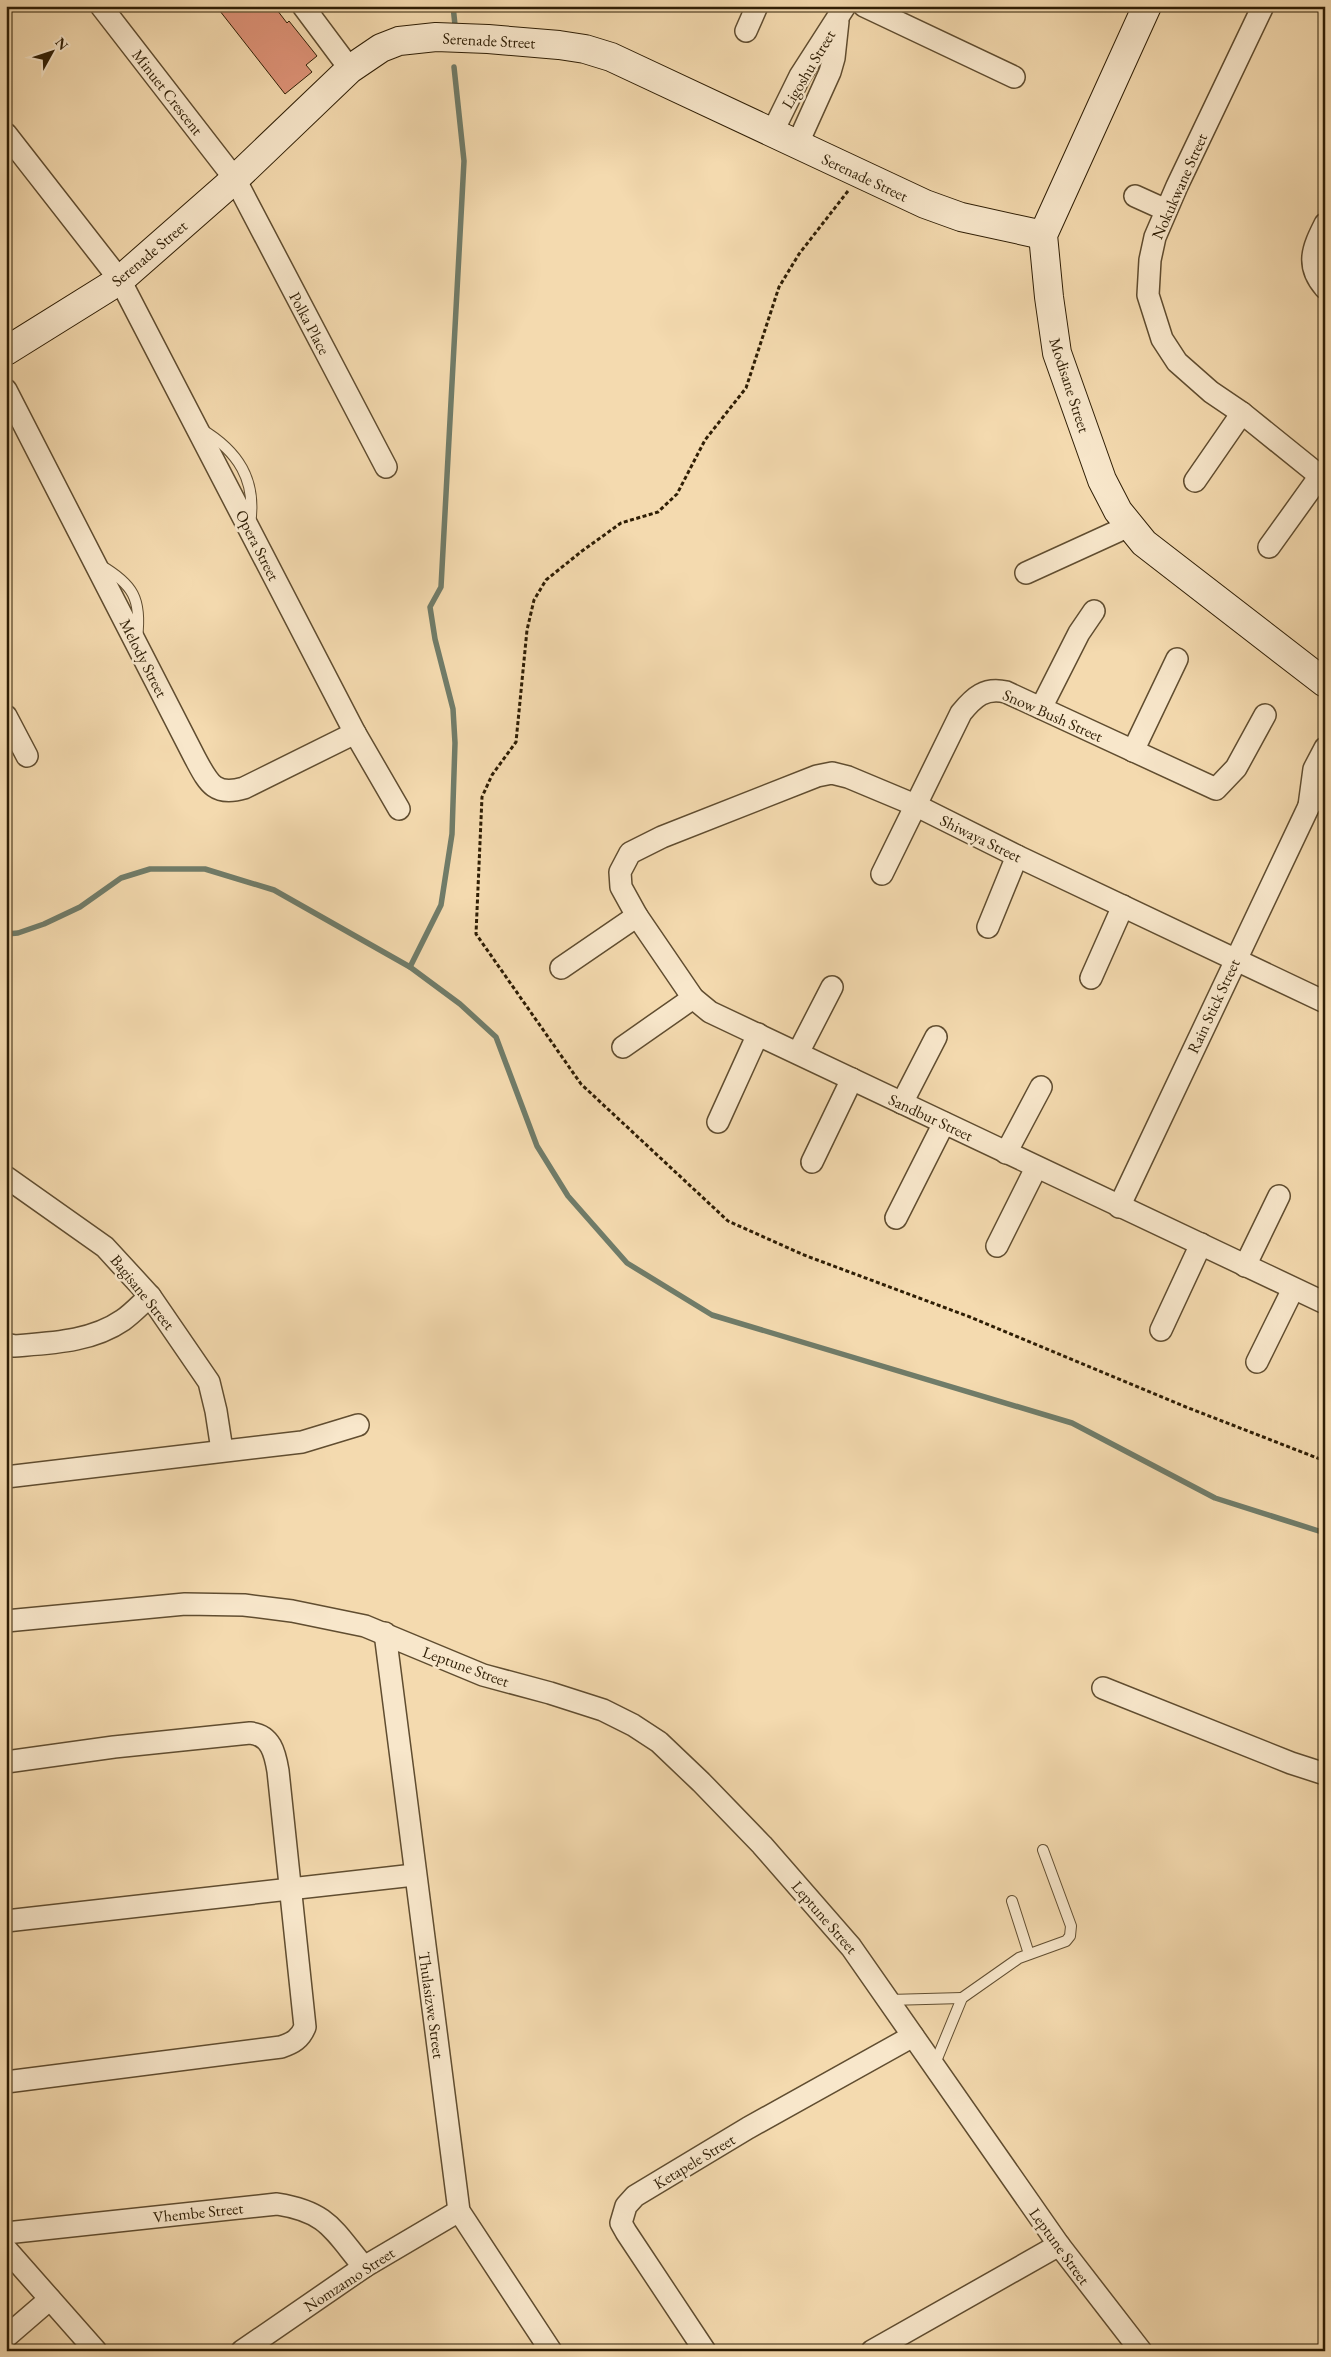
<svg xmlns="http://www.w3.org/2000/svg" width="1331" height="2357" viewBox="0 0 1331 2357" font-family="'EB Garamond',serif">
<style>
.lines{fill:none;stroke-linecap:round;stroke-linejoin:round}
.stream{stroke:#707c69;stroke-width:5.5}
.building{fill:#dd9277;stroke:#2f1e05}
.lane-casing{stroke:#604d30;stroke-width:12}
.street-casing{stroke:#604d30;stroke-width:24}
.secondary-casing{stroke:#2f1e05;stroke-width:30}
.path{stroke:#2f1e05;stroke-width:3;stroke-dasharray:4 2.5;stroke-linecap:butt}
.lane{stroke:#f8e7cb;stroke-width:10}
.street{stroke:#f8e7cb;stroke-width:21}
.secondary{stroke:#f8e7cb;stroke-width:28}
.labels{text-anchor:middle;stroke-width:5;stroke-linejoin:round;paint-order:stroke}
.street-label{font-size:16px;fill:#2f1e05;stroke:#f8e7cb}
</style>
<rect width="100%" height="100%" fill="#f4daaf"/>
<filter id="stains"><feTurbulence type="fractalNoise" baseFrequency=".004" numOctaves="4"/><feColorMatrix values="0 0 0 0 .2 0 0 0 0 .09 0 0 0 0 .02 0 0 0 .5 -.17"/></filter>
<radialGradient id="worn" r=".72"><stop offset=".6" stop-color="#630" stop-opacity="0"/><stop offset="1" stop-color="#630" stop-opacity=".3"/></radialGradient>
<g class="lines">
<g class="stream">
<polyline points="453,6 455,25"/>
<polyline points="6,934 18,933 44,924 80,907 121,878 150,869 205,869 274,890 410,967 460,1004 496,1037 537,1146 568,1196 627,1263 712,1315 1072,1423 1215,1498 1325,1533"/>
<polyline points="410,967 441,905 452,834 455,743 453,709 435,639 430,607 441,587 464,161 454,67"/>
</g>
</g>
<polygon class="building" points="216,6 274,6 287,23 289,21 317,56 306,65 312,72 285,94"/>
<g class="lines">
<g class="lane-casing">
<g id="lane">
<path d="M201 429C238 451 257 480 250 524"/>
<path d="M100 565C133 584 142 599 137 638"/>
<polyline points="1012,1901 1029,1954"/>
<polyline points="889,2000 962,1998"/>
<polyline points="934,2066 962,1998 1019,1958 1066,1941 1070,1936 1071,1926 1043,1850"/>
</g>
</g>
<g class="street-casing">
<g id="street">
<polyline points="101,6 235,179 386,467"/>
<polyline points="303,6 350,69"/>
<polyline points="864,6 1014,77"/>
<polyline points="1263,6 1177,186 1155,237 1150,260 1148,295 1162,339 1177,362 1211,392 1242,413 1325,480"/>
<polyline points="746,31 757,6"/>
<polyline points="772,133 800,76 845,6"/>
<polyline points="6,134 120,280 355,733 399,809"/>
<polyline points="797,145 830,72 834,58 838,21"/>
<polyline points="1135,196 1166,210"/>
<path d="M1325 224C1313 248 1305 265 1325 288"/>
<path d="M6 390 195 758C208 782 214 797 244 788L355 733"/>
<polyline points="1195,481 1242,413"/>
<polyline points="1269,547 1320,476"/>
<polyline points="1026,573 1129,526"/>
<polyline points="1041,708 1079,633 1094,611"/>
<polyline points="6,716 27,756"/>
<polyline points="1133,751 1177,659"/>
<polyline points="1309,806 1314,769 1325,748"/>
<path d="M882 874 961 713C974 697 985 687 1006 692L1216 789 1236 768 1265 715"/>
<polyline points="988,927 1017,856"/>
<polyline points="561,968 637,916"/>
<polyline points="1091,978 1123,906"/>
<polyline points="1325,1002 1017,856 915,805 848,777 832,773 817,776 662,837 630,853 620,872 621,887 637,916 693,998 710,1012 1325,1303"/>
<polyline points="623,1047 693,998"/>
<polyline points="798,1053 832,987"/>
<polyline points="902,1103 936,1037"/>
<polyline points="718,1122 758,1034"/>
<polyline points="1006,1153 1041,1087"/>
<polyline points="812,1162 852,1079"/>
<polyline points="6,1177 105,1247 150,1296 209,1382 216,1411 222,1450"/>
<polyline points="1119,1207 1309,806 1325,787"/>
<polyline points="896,1218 944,1123"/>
<polyline points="997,1246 1036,1168"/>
<polyline points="1245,1266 1279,1196"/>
<polyline points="1161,1330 1201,1244"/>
<path d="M6 1344 14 1346C51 1343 91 1342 123 1320 133 1313 141 1304 150 1296"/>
<polyline points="1257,1362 1293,1289"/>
<polyline points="6,1477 302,1442 358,1425"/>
<polyline points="6,1621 185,1604 244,1605 292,1611 365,1626 483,1675 550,1693 603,1710 633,1725 659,1742 701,1782 762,1845 851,1947 1059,2245 1141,2351"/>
<polyline points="385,1633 459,2211 551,2351"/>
<polyline points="1103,1688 1291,1763 1325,1774"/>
<path d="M6 1762 114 1747 250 1733C271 1735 275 1753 278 1771L305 2027C300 2039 293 2043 281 2047L6 2082"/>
<polyline points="6,1921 414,1875"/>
<path d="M6 2233 277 2204C328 2212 333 2230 364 2267"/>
<polyline points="6,2249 96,2351"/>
<polyline points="6,2337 50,2299"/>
<polyline points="242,2351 364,2267 459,2211"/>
<polyline points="705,2351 626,2232 621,2223 626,2206 635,2196 748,2128 913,2036"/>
<polyline points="872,2351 1059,2245"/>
</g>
</g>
<g class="secondary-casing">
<g id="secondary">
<polyline points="1147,6 1043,235 1049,297 1057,353 1102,480 1118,511 1144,543 1325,683"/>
<polyline points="6,351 120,280 235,179 350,69 381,48 399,41 436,37 488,39 559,45 585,49 611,57 925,204 961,217 1043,235"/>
</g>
</g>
<polyline class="path" points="848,191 799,254 779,287 746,388 705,440 677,494 658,512 621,523 582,551 546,580 534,600 527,630 516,742 492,775 482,797 476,934 581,1084 728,1221 804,1255 970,1317 1186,1407 1325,1461"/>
<use href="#lane" class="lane"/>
<use href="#street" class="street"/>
<use href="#secondary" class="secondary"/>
</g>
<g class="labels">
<g class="street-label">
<text transform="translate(489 40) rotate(3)" y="6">Serenade Street</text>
<text transform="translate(808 69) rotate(-59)" y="6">Ligoshu Street</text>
<text transform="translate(168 92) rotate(52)" y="6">Minuet Crescent</text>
<text transform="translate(865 177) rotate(25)" y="6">Serenade Street</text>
<text transform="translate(1179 186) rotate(-66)" y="6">Nokukwane Street</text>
<text transform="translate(149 253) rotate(-40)" y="6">Serenade Street</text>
<text transform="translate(310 323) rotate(62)" y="6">Polka Place</text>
<text transform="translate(1070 385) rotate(72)" y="6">Modisane Street</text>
<text transform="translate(258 545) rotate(63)" y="6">Opera Street</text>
<text transform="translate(144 658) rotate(63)" y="6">Melody Street</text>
<text transform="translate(1053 715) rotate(24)" y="6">Snow Bush Street</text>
<text transform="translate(981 838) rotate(26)" y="6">Shiwaya Street</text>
<text transform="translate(1213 1006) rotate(-65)" y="6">Rain Stick Street</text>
<text transform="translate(931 1117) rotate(25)" y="6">Sandbur Street</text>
<text transform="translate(143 1292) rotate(51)" y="6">Bagisane Street</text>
<text transform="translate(466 1666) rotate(20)" y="6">Leptune Street</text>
<text transform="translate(825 1917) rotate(49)" y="6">Leptune Street</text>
<text transform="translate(432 2005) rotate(82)" y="6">Thulasizwe Street</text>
<text transform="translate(694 2161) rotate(-31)" y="6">Ketapele Street</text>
<text transform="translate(198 2212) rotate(-6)" y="6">Vhembe Street</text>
<text transform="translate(1060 2246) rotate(54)" y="6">Leptune Street</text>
<text transform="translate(349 2279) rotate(-33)" y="6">Nomzamo Street</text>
</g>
</g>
<rect width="1331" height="2357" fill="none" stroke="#f4daaf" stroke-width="25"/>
<rect x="8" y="8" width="1316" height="2342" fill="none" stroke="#2f1e05" stroke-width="2.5"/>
<rect x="12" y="12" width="1306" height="2332" fill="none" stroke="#2f1e05"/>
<g transform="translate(52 52) rotate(50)" stroke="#f8e7cb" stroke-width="4" paint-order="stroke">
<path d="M0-4L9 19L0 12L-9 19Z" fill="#2f1e05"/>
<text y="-8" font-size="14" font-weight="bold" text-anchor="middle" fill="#2f1e05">N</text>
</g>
<rect width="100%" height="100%" filter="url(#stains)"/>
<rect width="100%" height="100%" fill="url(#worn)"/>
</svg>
